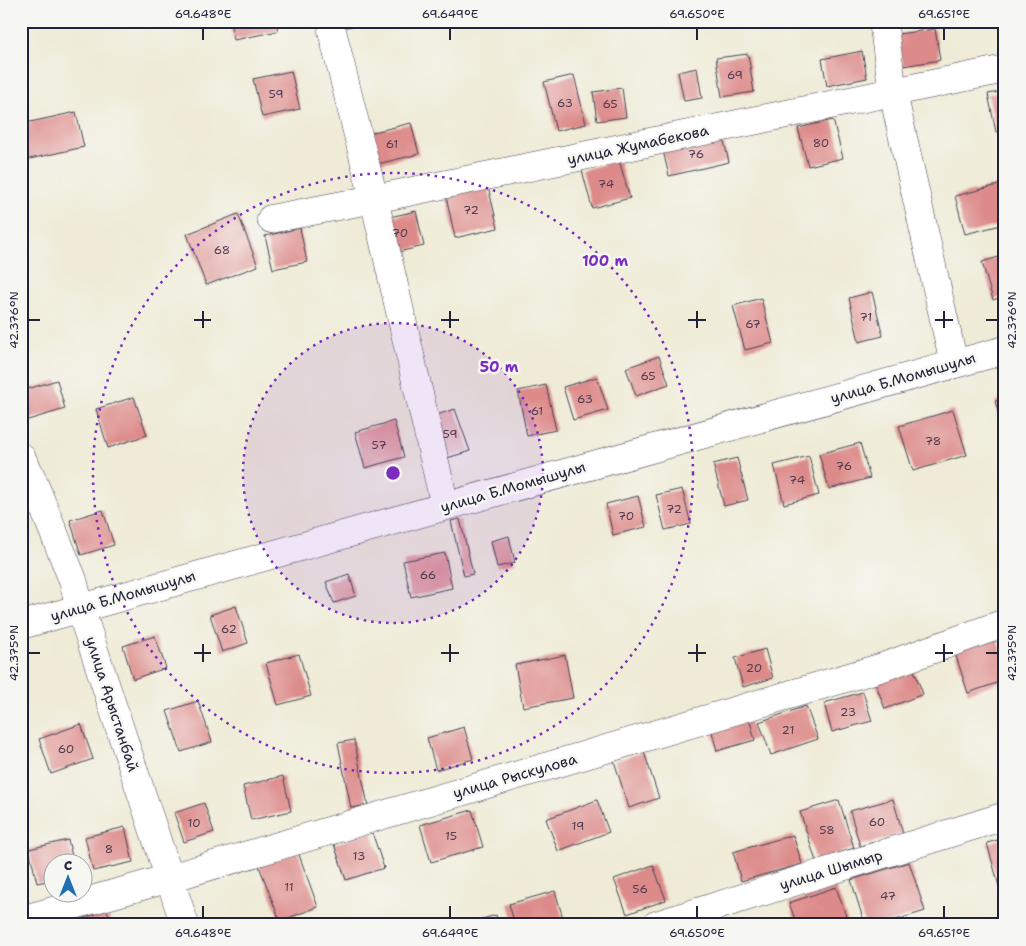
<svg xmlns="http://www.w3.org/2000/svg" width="1026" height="946" viewBox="0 0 1026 946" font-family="'Shantell Sans',sans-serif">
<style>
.building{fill:#dd8b8a}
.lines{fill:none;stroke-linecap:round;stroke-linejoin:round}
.minor-casing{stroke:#414052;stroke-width:29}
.minor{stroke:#fff;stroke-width:28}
.ticks{fill:none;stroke:#22223b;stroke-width:2}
.ring{fill:none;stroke:#7b2cbf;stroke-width:2.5;stroke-dasharray:2.5 5}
.labels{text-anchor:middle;stroke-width:5;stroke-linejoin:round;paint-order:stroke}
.number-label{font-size:12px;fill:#513c4f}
.street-label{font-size:15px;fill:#22223b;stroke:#f6f6f2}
.centre{fill:#7b2cbf;stroke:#f6f6f2;stroke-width:2.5}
.ring-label{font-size:15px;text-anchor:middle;font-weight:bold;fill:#7b2cbf;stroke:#f6f6f2;stroke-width:5;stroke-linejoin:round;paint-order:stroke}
.neatline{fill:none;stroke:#22223b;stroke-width:2}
.ticks-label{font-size:12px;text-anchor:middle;fill:#22223b}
</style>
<rect width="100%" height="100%" fill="#f6f6f2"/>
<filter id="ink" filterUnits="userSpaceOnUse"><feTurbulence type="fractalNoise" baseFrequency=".02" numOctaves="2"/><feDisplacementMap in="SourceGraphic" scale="10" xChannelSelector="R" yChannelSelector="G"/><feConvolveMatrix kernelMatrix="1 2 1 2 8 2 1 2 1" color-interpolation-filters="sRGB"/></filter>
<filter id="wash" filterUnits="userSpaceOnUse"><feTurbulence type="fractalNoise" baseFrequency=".0096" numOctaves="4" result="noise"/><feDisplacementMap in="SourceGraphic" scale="20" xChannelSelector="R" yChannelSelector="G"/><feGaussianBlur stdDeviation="1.12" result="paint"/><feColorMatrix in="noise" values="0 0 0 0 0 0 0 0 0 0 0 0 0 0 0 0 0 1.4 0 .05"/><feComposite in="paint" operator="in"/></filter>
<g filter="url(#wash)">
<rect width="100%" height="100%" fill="#efebd6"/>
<g id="blocks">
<g class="building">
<polygon points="230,21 276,21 278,31 234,40"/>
<polygon points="326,21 352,21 353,26 327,30"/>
<polygon points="935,29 940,60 903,66 898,34"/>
<polygon points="862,51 867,78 827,86 822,59"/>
<polygon points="748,54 754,92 722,97 716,58"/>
<polygon points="697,68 702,98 684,101 678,72"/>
<polygon points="291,71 300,109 262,117 253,79"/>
<polygon points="574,75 586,124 556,131 544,82"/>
<polygon points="622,88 626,117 597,121 593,92"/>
<polygon points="1005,91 1005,131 996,132 988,94"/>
<polygon points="76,112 84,147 25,160 21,142 21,124"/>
<polygon points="833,120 843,158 808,166 798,128"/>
<polygon points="411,123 419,154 373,165 366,134"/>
<polygon points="722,133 729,162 669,176 662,146"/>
<polygon points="619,160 630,198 592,208 582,170"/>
<polygon points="487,182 498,228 455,238 445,191"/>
<polygon points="1002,184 1005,195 1005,224 965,234 955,196"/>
<polygon points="416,211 424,246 385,255 377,220"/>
<polygon points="238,214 258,266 206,285 187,234"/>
<polygon points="300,228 307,262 273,269 265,236"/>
<polygon points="1005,255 1005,296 993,300 982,262"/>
<polygon points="872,292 883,336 859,342 849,298"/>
<polygon points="761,298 773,343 745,350 733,306"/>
<polygon points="659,356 669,384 636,396 626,368"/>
<polygon points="597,377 608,410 573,420 563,387"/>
<polygon points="57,380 65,409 21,422 21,391"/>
<polygon points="546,385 556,430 527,436 518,391"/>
<polygon points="134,397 147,435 108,448 96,409"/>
<polygon points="1005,399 1005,431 1004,431 995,401"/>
<polygon points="455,409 470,451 444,459 430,417"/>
<polygon points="953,410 967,455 913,471 899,426"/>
<polygon points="394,421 404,457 365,468 355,432"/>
<polygon points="860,443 870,478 829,489 819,454"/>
<polygon points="809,456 819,495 784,504 774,465"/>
<polygon points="737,458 748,500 724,506 713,464"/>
<polygon points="682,489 691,524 665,530 656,495"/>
<polygon points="638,496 646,527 613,535 606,504"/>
<polygon points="103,510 114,545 81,555 70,520"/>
<polygon points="460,519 473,574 464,576 451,521"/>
<polygon points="509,536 515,563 497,567 491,541"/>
<polygon points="445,553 452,588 411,597 403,561"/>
<polygon points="349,574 356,596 334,603 326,582"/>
<polygon points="236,606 248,643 222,652 210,615"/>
<polygon points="155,636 166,668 133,679 123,646"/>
<polygon points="996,636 1005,662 1005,680 968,693 954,650"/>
<polygon points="765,649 773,678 743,687 735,658"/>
<polygon points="299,654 311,696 278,705 266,663"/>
<polygon points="565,655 573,698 523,707 515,665"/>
<polygon points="912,665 923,694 885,709 874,679"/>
<polygon points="863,692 872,721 832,732 824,703"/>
<polygon points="198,701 212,742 181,752 167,711"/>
<polygon points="806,706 818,739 771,755 759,722"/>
<polygon points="749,718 755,740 717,751 711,728"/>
<polygon points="81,724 93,759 51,774 39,739"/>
<polygon points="464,727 473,759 436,770 427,738"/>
<polygon points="354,740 368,805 351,808 338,743"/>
<polygon points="644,752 659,798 629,808 614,761"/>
<polygon points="283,776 291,811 251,820 243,786"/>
<polygon points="893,799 903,834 860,846 850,811"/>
<polygon points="597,800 609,832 558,851 546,819"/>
<polygon points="839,800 854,848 816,861 800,812"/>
<polygon points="204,803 214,832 184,842 174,813"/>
<polygon points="472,810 483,847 431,862 420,825"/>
<polygon points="125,827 133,862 93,871 85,837"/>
<polygon points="372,832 384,868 346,880 334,844"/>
<polygon points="793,835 802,864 741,881 733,852"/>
<polygon points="1005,838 1005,889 1000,890 987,843"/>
<polygon points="68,840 74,864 52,864 52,880 37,883 29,849"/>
<polygon points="298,852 318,907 280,921 259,866"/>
<polygon points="909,862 925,911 880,925 865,925 851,880"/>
<polygon points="653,865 666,900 627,914 614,879"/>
<polygon points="836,887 849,925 797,925 789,903"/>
<polygon points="555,891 565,925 515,925 509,904"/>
<polygon points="107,910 112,925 84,925 82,919"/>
<polygon points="496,915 499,925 464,925 464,924"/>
</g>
</g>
</g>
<g filter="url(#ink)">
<use href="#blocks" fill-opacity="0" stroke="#414052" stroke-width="1"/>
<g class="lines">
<g class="minor-casing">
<g id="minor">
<polyline points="883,21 893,93 954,364"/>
<polyline points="332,31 374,199 445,506"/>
<polyline points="271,219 374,199 1005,69"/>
<polyline points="21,457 30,474 73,580 80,608 185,925"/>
<polyline points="21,625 1005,350"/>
<polyline points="21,920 170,878 883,667 1005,623"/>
<polyline points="656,925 1005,816"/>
</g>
</g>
<use href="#minor" class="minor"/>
</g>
</g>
<path class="ticks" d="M203 28V40M450 28V40M697 28V40M944 28V40M203 311V328M450 311V328M697 311V328M944 311V328M28 320H40M194 320H211M441 320H459M688 320H706M935 320H953M986 320H998M203 644V662M450 644V662M697 644V662M944 644V662M28 653H40M194 653H211M441 653H459M688 653H706M935 653H953M986 653H998M203 906V918M450 906V918M697 906V918M944 906V918"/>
<circle cx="393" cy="473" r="150" fill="#7b2cbf" fill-opacity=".12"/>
<g class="ring">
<circle cx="393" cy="473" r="150"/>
<circle cx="393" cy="473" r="300"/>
</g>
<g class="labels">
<g class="number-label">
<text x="735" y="79">69</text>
<text x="276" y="98">59</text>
<text x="565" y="107">63</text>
<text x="610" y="108">65</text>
<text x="821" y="147">80</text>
<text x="392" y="148">61</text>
<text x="696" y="158">76</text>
<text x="606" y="188">74</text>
<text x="471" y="214">72</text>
<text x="400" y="237">70</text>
<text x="222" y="254">68</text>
<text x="866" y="321">71</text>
<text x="753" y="328">67</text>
<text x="648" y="380">65</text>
<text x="585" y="403">63</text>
<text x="537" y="415">61</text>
<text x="450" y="438">59</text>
<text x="933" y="445">78</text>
<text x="379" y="449">57</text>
<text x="844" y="470">76</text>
<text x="797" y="484">74</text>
<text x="674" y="513">72</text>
<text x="626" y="520">70</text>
<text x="428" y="579">66</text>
<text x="229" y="633">62</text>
<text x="754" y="672">20</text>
<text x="848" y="716">23</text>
<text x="788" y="734">21</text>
<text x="66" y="753">60</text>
<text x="877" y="826">60</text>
<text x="194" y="827">10</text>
<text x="578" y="830">19</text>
<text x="827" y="834">58</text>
<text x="451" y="840">15</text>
<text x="109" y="853">8</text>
<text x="359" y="860">13</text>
<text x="289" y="891">11</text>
<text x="640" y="893">56</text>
<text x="888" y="900">47</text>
</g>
<g class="street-label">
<text transform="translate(638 145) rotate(-12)" y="5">улица Жумабекова</text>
<text transform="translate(903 378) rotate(-16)" y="5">улица Б.Момышулы</text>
<text transform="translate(513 487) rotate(-16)" y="5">улица Б.Момышулы</text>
<text transform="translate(123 596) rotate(-16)" y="5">улица Б.Момышулы</text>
<text transform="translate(112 704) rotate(72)" y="5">улица Арыстанбай</text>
<text transform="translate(515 776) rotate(-16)" y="5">улица Рыскулова</text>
<text transform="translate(831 870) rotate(-17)" y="5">улица Шымыр</text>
</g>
</g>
<circle cx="393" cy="473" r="8" class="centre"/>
<g class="ring-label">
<text x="605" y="266">100 m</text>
<text x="499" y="372">50 m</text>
</g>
<rect width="1026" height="946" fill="none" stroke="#f6f6f2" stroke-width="55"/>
<g transform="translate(68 878)"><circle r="24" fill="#f6f6f2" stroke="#a1a1a9"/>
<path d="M0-4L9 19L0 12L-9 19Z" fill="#1f6fb2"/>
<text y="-8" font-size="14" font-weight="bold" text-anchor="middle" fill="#22223b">С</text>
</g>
<rect x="28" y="28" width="970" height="890" class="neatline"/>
<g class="ticks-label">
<text x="203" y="18">69.648°E</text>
<text x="450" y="18">69.649°E</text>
<text x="697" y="18">69.650°E</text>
<text x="944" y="18">69.651°E</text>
<text transform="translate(14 320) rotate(-90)" y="4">42.376°N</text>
<text transform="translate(1012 320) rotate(-90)" y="4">42.376°N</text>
<text transform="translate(14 653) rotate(-90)" y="4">42.375°N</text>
<text transform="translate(1012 653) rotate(-90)" y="4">42.375°N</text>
<text x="203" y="937">69.648°E</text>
<text x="450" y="937">69.649°E</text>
<text x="697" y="937">69.650°E</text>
<text x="944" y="937">69.651°E</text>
</g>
</svg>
